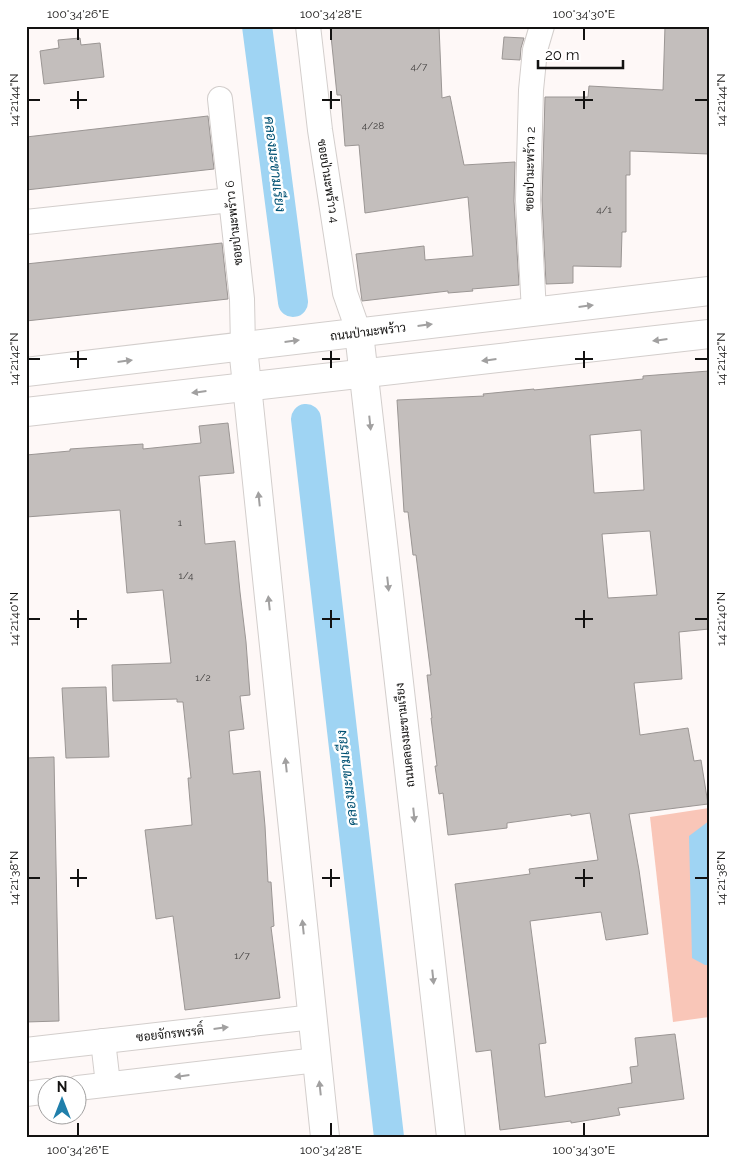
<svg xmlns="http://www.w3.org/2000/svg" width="735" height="1163" viewBox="0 0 735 1163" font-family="Raleway,Sarabun,sans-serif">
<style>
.green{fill:#f9c6b8}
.water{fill:#9fd4f3}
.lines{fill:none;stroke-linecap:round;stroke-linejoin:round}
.canal{stroke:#9fd4f3;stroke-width:30}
.building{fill:#c3bebc;stroke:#9b9694;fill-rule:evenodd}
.street-casing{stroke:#d3cecc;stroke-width:26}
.secondary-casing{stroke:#d3cecc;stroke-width:30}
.street{stroke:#fff;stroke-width:24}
.secondary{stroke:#fff;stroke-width:28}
.oneway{fill:#a1a0a0}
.ticks{fill:none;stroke:#131211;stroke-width:2}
.labels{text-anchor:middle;stroke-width:5;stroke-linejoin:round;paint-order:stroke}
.number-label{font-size:10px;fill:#3f3d3c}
.street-label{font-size:12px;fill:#131211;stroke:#fff}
.water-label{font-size:14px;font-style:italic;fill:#005173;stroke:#fff}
.neatline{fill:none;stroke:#131211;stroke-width:2}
.ticks-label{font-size:12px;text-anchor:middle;fill:#131211}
</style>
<rect width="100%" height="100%" fill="#fef8f7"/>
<polygon class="green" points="709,808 709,1017 673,1022 650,817"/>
<polygon class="water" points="709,821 709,965 705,965 692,958 689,836"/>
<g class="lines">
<g class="canal">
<polyline points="257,26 293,302"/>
<polyline points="306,419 389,1137"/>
</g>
</g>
<g class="building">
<polygon points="330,26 439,26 442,98 450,96 464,165 515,162 514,201 519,285 472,289 473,291 448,293 448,291 362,301 356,254 424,246 425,260 473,256 468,197 365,213 359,145 345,146 341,95 337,95"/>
<polygon points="665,26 709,26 709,154 630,151 630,175 626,175 626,232 622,232 621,267 573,266 573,283 546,284 542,200 545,97 588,97 589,86 663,90"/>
<polygon points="504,37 524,38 521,48 520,60 502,59"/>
<polygon points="80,38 81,45 100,43 104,77 44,84 40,51 59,48 58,40"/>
<polygon points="208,116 214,169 26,190 26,137"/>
<polygon points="222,243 228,299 26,321 26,264"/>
<path d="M709 371V629L679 632 682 679 634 683 640 735 688 728 694 761 701 760 708 804 629 814 639 870 648 934 606 940 601 912 530 921 546 1043 539 1044 545 1097 632 1083 630 1067 638 1066 635 1038 675 1034 684 1099 618 1108 620 1115 571 1123V1121L500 1130 491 1050 476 1052 455 884 530 874 529 869 598 860 590 813 571 816V814L507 823V828L448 835 443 793 439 794 435 766H437L431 718H432L427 675H431L416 555H413L408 512H404L397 400 484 396 483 394 534 389V390L643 379V376ZM641 430 644 490 594 493 590 435ZM650 531 657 595 608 598 602 534Z"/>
<polygon points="228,423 234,473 199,476 200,485 205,544 235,541 240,592 246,642 250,695 240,696 244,729 229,731 233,774 260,771 265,826 268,882 271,882 274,926 271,927 280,998 185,1010 173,916 156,919 145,830 192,825 188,778 191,778 183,702 177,702 177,699 113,701 112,665 171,663 163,590 127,593 120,510 26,517 26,455 70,451 70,449 143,444 143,449 201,443 199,426"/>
<polygon points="106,687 109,757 66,758 62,688"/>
<polygon points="54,757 59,1021 26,1022 26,758"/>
</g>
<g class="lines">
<g class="street-casing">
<g id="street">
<polyline points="308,26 320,130 345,293 359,333"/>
<polyline points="220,99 242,299 243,347"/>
<polyline points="26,222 231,200"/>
<polyline points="534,312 528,200 531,90 535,50 542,26"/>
<polyline points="103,1041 108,1084"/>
<polyline points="26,1050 313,1017"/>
<polyline points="78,1088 317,1060"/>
<polyline points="26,1094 48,1091"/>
</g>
</g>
<g class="secondary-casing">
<g id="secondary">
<polyline points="359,333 451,1137"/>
<polyline points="243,347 325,1137"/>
<polyline points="26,372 709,291"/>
<polyline points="26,412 709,334"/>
</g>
</g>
<use href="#street" class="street"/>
<use href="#secondary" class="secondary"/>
</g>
<defs><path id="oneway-solid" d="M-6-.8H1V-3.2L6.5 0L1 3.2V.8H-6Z" transform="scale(1.25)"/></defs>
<g class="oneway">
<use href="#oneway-solid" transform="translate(586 306) rotate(-7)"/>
<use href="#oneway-solid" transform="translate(425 325) rotate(-7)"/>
<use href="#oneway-solid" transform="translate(660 340) rotate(173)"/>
<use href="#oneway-solid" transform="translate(292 341) rotate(-7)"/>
<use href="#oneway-solid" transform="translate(489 360) rotate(173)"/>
<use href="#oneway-solid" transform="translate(125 361) rotate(-7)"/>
<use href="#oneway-solid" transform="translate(199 392) rotate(173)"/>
<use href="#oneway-solid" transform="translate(370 423) rotate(84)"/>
<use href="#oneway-solid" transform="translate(259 499) rotate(-96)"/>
<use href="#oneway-solid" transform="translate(388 584) rotate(84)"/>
<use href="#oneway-solid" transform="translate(269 603) rotate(-96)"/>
<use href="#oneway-solid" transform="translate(286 765) rotate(-96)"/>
<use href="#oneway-solid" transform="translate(414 815) rotate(84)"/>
<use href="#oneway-solid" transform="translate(303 927) rotate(-96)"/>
<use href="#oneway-solid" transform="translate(433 977) rotate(84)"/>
<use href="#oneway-solid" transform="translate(221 1028) rotate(-7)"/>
<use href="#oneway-solid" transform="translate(182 1076) rotate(173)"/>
<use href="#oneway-solid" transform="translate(320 1088) rotate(-96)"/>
</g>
<path class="ticks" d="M78 28V40M331 28V40M584 28V40M78 91V109M331 91V109M584 91V109M28 100H40M70 100H87M322 100H340M575 100H593M695 100H708M78 351V368M331 351V368M584 351V368M28 359H40M70 359H87M322 359H340M575 359H593M695 359H708M78 610V628M331 610V628M584 610V628M28 619H40M70 619H87M322 619H340M575 619H593M695 619H708M78 869V887M331 869V887M584 869V887M28 878H40M70 878H87M322 878H340M575 878H593M695 878H708M78 1123V1136M331 1123V1136M584 1123V1136"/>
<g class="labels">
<g class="number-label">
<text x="419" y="70">4/7</text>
<text x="373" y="129">4/28</text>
<text x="604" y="213">4/1</text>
<text x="180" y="526">1</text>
<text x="186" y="579">1/4</text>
<text x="203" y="681">1/2</text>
<text x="242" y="959">1/7</text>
</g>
<g class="street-label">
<text transform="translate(530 169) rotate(-89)" y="4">ซอยป่ามะพร้าว 2</text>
<text transform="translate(328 181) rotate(81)" y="4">ซอยป่ามะพร้าว 4</text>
<text transform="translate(234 223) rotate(-96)" y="4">ซอยป่ามะพร้าว 6</text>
<text transform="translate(368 332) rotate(-7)" y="4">ถนนป่ามะพร้าว</text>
<text transform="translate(405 735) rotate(-96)" y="4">ถนนคลองมะขามเรียง</text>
<text transform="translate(170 1034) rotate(-6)" y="4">ซอยจักรพรรดิ์</text>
</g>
<g class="water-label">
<text transform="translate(275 164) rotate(83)" y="5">คลองมะขามเรียง</text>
<text transform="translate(347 778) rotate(-97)" y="5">คลองมะขามเรียง</text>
</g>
</g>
<rect width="735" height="1163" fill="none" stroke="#ffffff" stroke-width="55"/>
<g transform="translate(62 1100)"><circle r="24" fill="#ffffff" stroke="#a1a0a0"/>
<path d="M0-4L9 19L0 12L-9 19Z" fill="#207fab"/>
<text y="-8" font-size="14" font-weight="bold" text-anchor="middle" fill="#131211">N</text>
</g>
<path d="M538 60v8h85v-8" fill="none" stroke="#131211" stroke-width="2.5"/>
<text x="545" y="60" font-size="15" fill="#131211" stroke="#ffffff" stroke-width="4" paint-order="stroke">20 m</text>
<rect x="28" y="28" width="680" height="1108" class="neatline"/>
<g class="ticks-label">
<text x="78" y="18">100°34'26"E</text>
<text x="331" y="18">100°34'28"E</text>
<text x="584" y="18">100°34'30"E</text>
<text transform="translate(14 100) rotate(-90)" y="4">14°21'44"N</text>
<text transform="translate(721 100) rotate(-90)" y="4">14°21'44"N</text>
<text transform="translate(14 359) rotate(-90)" y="4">14°21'42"N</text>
<text transform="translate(721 359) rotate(-90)" y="4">14°21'42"N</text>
<text transform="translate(14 619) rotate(-90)" y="4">14°21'40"N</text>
<text transform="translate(721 619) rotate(-90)" y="4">14°21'40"N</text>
<text transform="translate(14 878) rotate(-90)" y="4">14°21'38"N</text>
<text transform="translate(721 878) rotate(-90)" y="4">14°21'38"N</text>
<text x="78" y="1154">100°34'26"E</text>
<text x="331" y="1154">100°34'28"E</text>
<text x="584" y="1154">100°34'30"E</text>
</g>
</svg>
